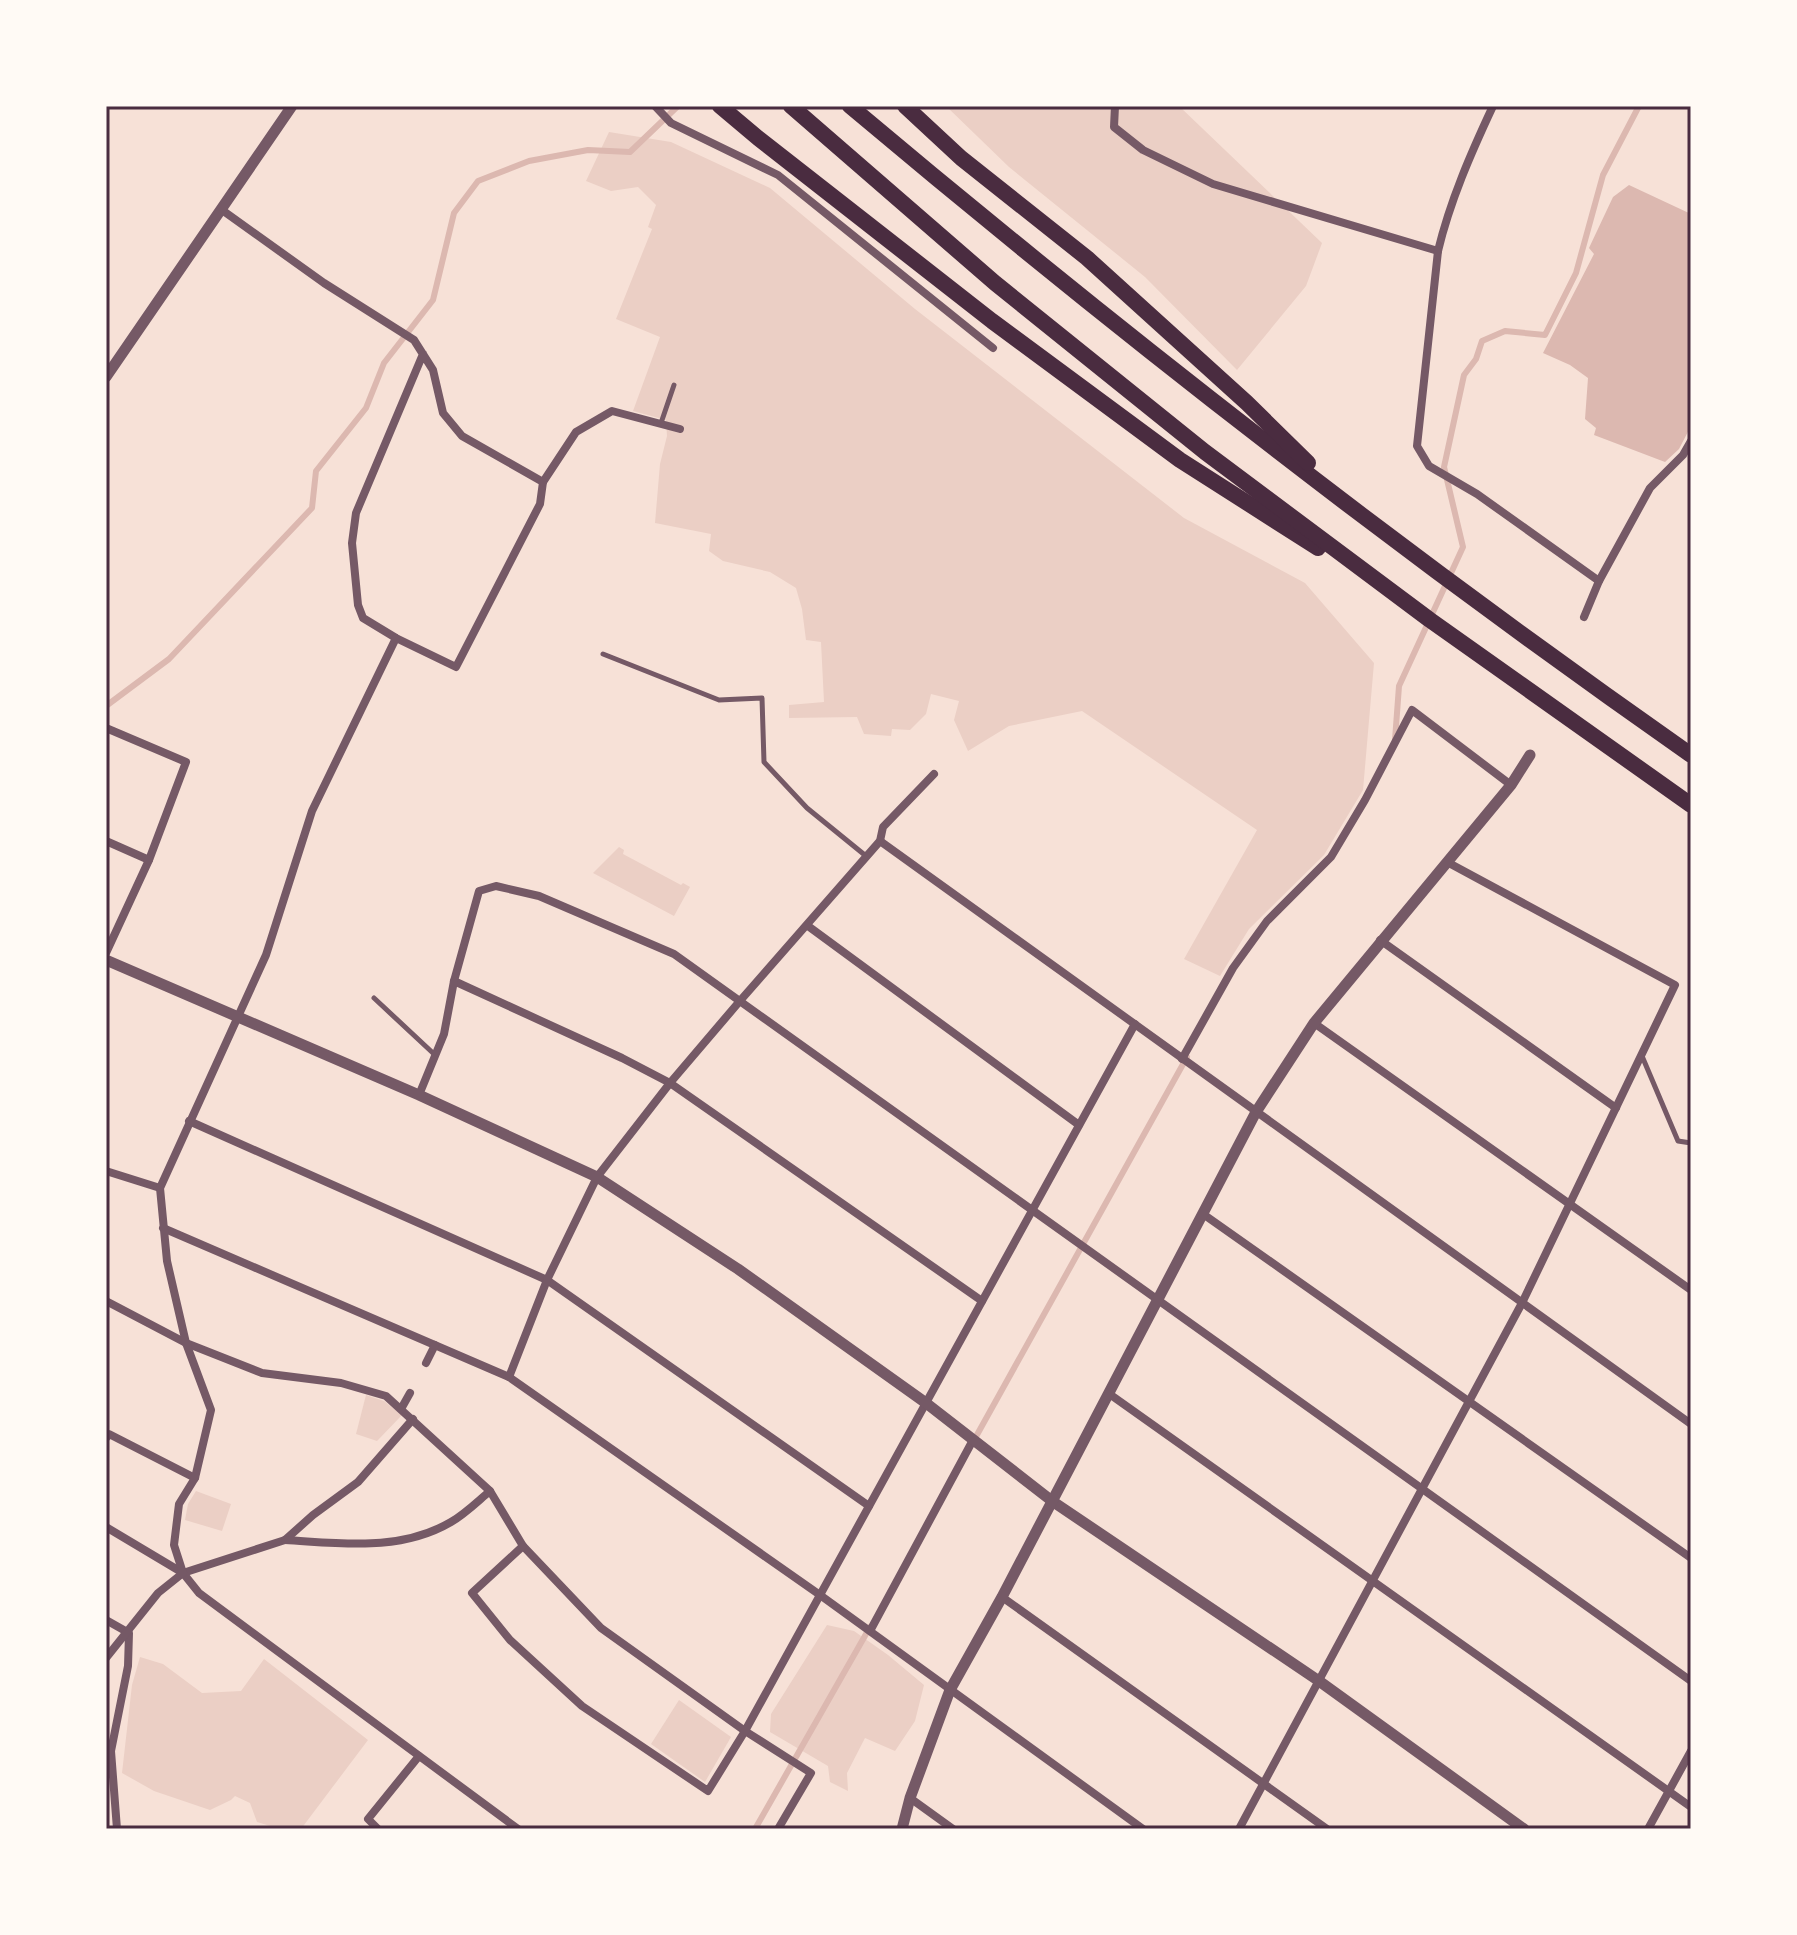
<svg xmlns="http://www.w3.org/2000/svg" width="1797" height="1935" viewBox="0 0 1797 1935" font-family="Karla,sans-serif">
<style>
.green{fill:#ebcfc5}
.water{fill:#dcb8b0}
.lines{fill:none;stroke-linecap:round;stroke-linejoin:round}
.stream{stroke:#dcb8b0;stroke-width:6}
.service{stroke:#755966;stroke-width:5}
.minor{stroke:#755966;stroke-width:8}
.tertiary{stroke:#755966;stroke-width:11}
.motorway{stroke:#4a2c40;stroke-width:16}
.neatline{fill:none;stroke:#4a2c40;stroke-width:3}
</style>
<rect width="100%" height="100%" fill="#f7e1d7"/>
<g class="green">
<polygon points="946,106 1179,106 1322,243 1306,286 1237,370 1145,277 1009,167"/>
<polygon points="609,132 671,142 770,188 915,309 1184,518 1305,583 1374,663 1363,790 1324,855 1249,929 1220,976 1184,959 1257,830 1082,711 1009,726 968,751 954,720 959,701 931,694 926,714 910,730 892,729 891,736 864,734 857,717 789,718 789,705 824,702 821,642 806,640 802,609 796,588 770,572 723,561 709,551 711,534 655,523 660,464 667,436 666,420 633,411 660,337 616,319 652,229 648,227 656,205 638,187 611,191 586,181"/>
<polygon points="619,847 624,850 623,854 681,885 683,883 690,887 674,916 593,873"/>
<polygon points="366,1395 384,1401 402,1415 377,1441 356,1434"/>
<polygon points="196,1491 231,1504 222,1531 185,1520 188,1504"/>
<polygon points="827,1625 854,1631 888,1655 924,1685 915,1721 895,1751 865,1738 847,1773 848,1791 830,1782 828,1766 770,1732 771,1714"/>
<polygon points="140,1657 163,1664 202,1693 241,1691 264,1659 368,1740 301,1829 280,1829 257,1822 250,1803 235,1796 231,1800 210,1810 154,1791 122,1773 132,1685"/>
<polygon points="679,1700 731,1737 705,1782 651,1744"/>
</g>
<polygon class="water" points="1629,185 1691,214 1691,426 1679,449 1665,462 1594,435 1596,428 1585,419 1588,378 1570,365 1543,353 1594,254 1589,248 1613,197"/>
<g class="lines">
<g class="stream">
<polyline points="106,706 169,659 312,508 316,471 366,408 384,363 433,300 454,213 478,181 529,161 588,150 630,152 678,106"/>
<polyline points="1395,740 1399,686 1463,547 1444,467 1464,375 1476,359 1482,341 1505,331 1545,335 1576,273 1603,175 1639,106"/>
<polyline points="973,1442 1187,1057"/>
<polyline points="755,1829 870,1627"/>
</g>
<g class="service">
<polyline points="661,423 674,385"/>
<polyline points="603,654 719,700 762,698 764,762 807,808 866,856"/>
<polyline points="374,998 434,1054"/>
<polyline points="1642,1056 1678,1141 1691,1143"/>
</g>
<g class="minor">
<polyline points="655,106 671,123 778,175 993,348"/>
<polyline points="1115,106 1114,127 1143,150 1213,184 1438,251"/>
<path d="M1493 106C1471 153 1450 201 1438 251L1417 446 1429 466 1477 494 1599 581"/>
<polyline points="222,210 324,283 414,340 433,370 443,413 462,436 543,482 540,504 456,667 396,638 363,618 358,605 352,543 356,513 423,354"/>
<polyline points="543,482 576,432 612,411 680,429"/>
<polyline points="1584,617 1599,581 1650,488 1683,455 1691,441"/>
<polyline points="106,728 186,762 149,860 106,953"/>
<polyline points="106,841 149,860"/>
<polyline points="880,841 1691,1424"/>
<polyline points="808,926 1079,1125"/>
<polyline points="1380,940 1616,1108"/>
<polyline points="454,981 622,1058 670,1083 982,1301"/>
<polyline points="1314,1023 1691,1290"/>
<polyline points="1182,1059 1233,968 1267,921 1331,857 1365,800 1412,710 1511,785"/>
<polyline points="419,1095 444,1034 454,981 479,891 496,886 539,896 674,954 1691,1681"/>
<polyline points="189,1121 547,1280 869,1506"/>
<polyline points="106,1171 160,1188"/>
<polyline points="1203,1214 1691,1558"/>
<polyline points="163,1228 509,1377 820,1595 1143,1829"/>
<polyline points="106,1301 186,1343 262,1373 341,1383 386,1396 490,1491 523,1546 601,1628 745,1731 811,1773 778,1829"/>
<polyline points="426,1363 435,1345"/>
<polyline points="509,1377 547,1280 597,1177 670,1083 739,1002 880,841 883,827 934,774"/>
<polyline points="1108,1393 1691,1807"/>
<polyline points="401,1409 410,1393"/>
<polyline points="106,1438 109,1434 195,1478"/>
<polyline points="106,1527 183,1573 285,1540 313,1515 358,1482 413,1419"/>
<path d="M285 1540C341 1543 400 1552 451 1522 465 1514 478 1501 490 1491"/>
<polyline points="523,1546 472,1593 510,1640 582,1706 708,1791 745,1731 1135,1024"/>
<polyline points="183,1573 199,1593 518,1829"/>
<polyline points="1002,1597 1327,1829"/>
<polyline points="106,1620 129,1633 128,1666 111,1751 117,1829"/>
<polyline points="870,1631 973,1440"/>
<polyline points="106,1658 158,1593 183,1573 174,1545 179,1504 195,1478 211,1410 186,1343 167,1261 160,1188 266,955 312,811 396,638"/>
<polyline points="910,1798 953,1829"/>
<polyline points="378,1829 368,1819 419,1756"/>
<polyline points="1239,1829 1522,1303 1675,985 1447,862"/>
<polyline points="1648,1829 1691,1751"/>
</g>
<g class="tertiary">
<polyline points="106,377 292,106"/>
<polyline points="106,960 419,1095 597,1177 738,1269 926,1403 1052,1501 1319,1681 1524,1829"/>
<polyline points="902,1829 910,1798 950,1690 1002,1597 1256,1112 1314,1023 1511,785 1530,755"/>
</g>
<g class="motorway">
<polyline points="720,106 758,138 992,321 1180,460 1318,548"/>
<polyline points="791,106 995,283 1205,452 1430,620 1691,805"/>
<path d="M850 106C1121 334 1401 552 1691 755"/>
<polyline points="905,106 961,158 1087,258 1247,403 1308,463"/>
</g>
</g>
<rect width="1797" height="1935" fill="none" stroke="#fffaf5" stroke-width="216"/>
<rect x="108" y="108" width="1581" height="1719" class="neatline"/>
</svg>
